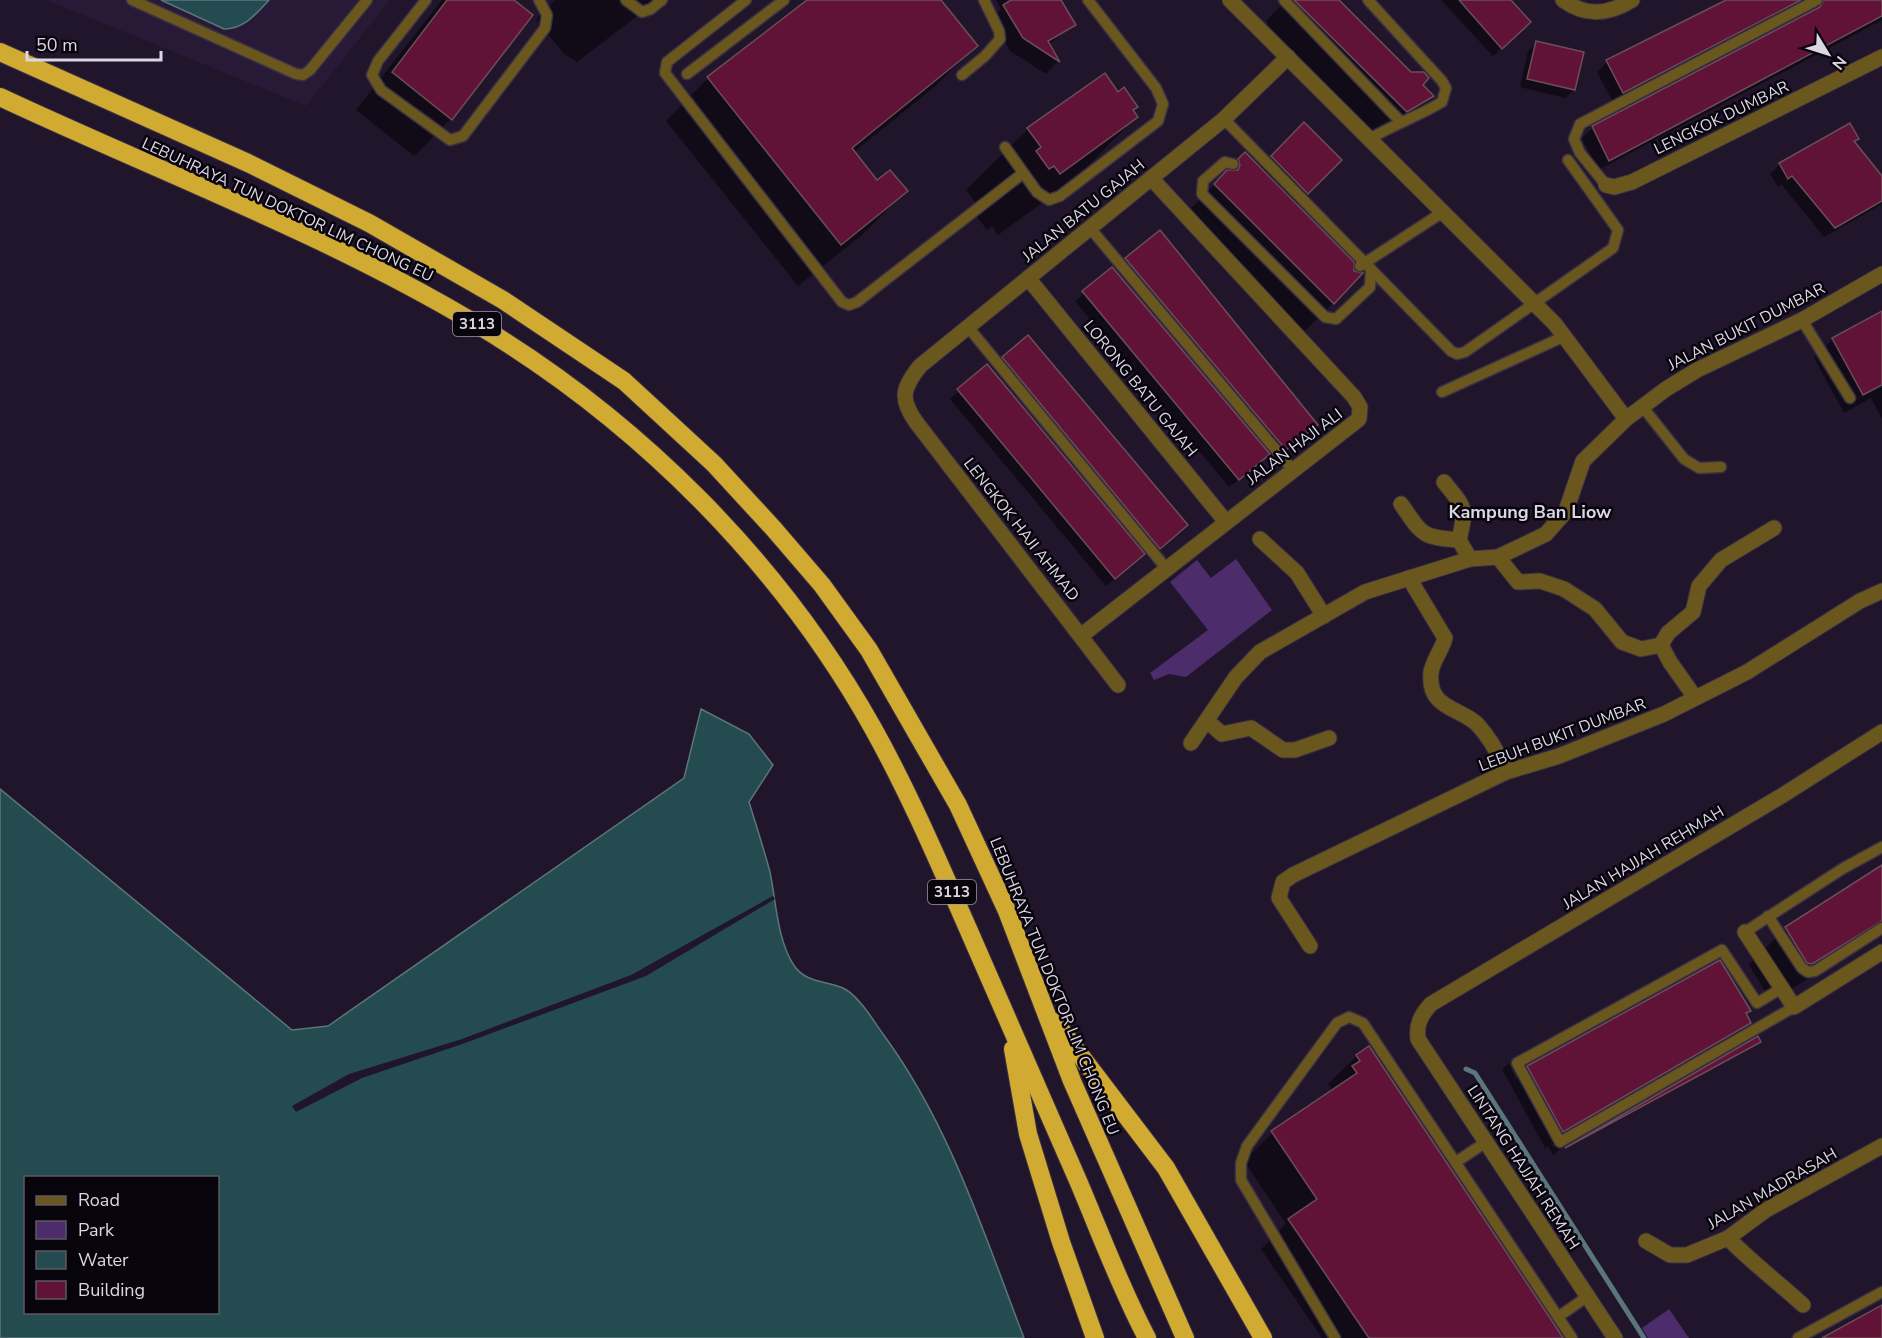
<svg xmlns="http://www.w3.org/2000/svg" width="1882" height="1338" viewBox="0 0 1882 1338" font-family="'Nunito Sans',sans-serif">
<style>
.built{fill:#281a36}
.green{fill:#4d2c6c}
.water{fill:#244c50;stroke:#5b757c;stroke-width:1.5;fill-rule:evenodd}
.pier{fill:#20152b}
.shadow{fill:#0007}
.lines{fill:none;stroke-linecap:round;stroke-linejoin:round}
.stream{stroke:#5b757c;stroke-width:5}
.building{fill:#601337;stroke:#6c4e58;stroke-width:1.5}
.lane-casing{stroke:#3a3045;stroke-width:13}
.street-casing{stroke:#3a3045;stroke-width:17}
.highway-casing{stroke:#3a3045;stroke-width:20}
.lane{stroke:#69571e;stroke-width:10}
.street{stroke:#69571e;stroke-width:15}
.highway{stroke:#d1ab31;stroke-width:18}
.labels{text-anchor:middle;stroke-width:5;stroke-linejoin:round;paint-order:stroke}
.shield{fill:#08040c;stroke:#9c96a3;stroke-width:1.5}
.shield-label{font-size:15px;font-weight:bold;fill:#dbd5e4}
.street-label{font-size:16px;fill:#dbd5e4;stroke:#08040c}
.neighbourhood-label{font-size:18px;font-weight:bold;fill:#dbd5e4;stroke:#08040c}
</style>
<rect width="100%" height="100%" fill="#20152b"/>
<polygon class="built" points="46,0 390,0 306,106"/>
<g class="green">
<polygon points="1236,559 1272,610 1186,677 1169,674 1154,680 1150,673 1208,630 1170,582 1197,560 1211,578"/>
<polygon points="1669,1309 1689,1338 1648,1338 1642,1328"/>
</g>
<g class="water">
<path d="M161 0H269C256 14 244 29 224 29Z"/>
<path d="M701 709 749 734 773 765 749 802C756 825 764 849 770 872 776 901 777 938 793 964 806 985 829 980 845 989 860 998 873 1020 883 1034 950 1125 984 1234 1024 1338H0V789L292 1030 328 1026 684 778ZM26 1178H218V1312H26Z"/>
</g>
<polygon class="pier" points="773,896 775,899 646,976 465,1043 362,1078 296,1112 292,1106 349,1074 462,1039 631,975"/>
<g class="shadow">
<polygon points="442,0 512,0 451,119 414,156 356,110"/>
<polygon points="555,0 658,0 577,62 564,54 536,19"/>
<polygon points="808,0 939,0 976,46 933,88 854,152 877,182 906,191 863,234 798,286 666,121 708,78"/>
<polygon points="996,0 1059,0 1074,24 1048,45 1058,61 1046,74 1010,51 991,19 1001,9"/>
<polygon points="1286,0 1337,0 1432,96 1395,133 1373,144 1260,31 1268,23 1266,21"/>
<polygon points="1441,0 1508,0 1529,22 1493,56"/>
<polygon points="1726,0 1882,0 1882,20 1598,170 1582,138 1593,128 1813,12 1814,8 1810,3 1613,102 1597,72 1607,62"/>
<polygon points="1537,43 1574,90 1565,98 1520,87 1528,51"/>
<polygon points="1132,111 1136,117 1075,179 998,235 992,226 987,230 975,214 980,209 966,190 1028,129"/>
<polygon points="1304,124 1340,160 1295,205 1333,303 1304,332 1186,213 1245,154 1260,169"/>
<polygon points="1857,138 1853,142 1882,179 1882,204 1824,237 1782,185 1778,187 1770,174 1780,164"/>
<polygon points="1126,260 1307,433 1277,458 1118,268"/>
<polygon points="1113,270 1260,463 1229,487 1075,301"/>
<polygon points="1882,315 1882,419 1871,398 1844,413 1814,358 1833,339"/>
<polygon points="1003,358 1177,533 1151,556 995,367"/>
<polygon points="987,366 1135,562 1106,586 950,399"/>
<polygon points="1882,867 1882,929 1873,938 1774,1000 1770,999 1749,965 1786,928"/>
<polygon points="1749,1011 1745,1014 1749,1023 1732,1040 1551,1145 1560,1149 1553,1155 1548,1146 1545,1148 1502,1069 1509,1063 1516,1079 1528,1067"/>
<polygon points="1758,1038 1760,1042 1756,1045 1599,1130"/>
<polygon points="1357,1056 1561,1338 1322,1338 1261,1249 1286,1224 1244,1161 1272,1133 1325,1096 1332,1089 1328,1084"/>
</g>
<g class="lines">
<polyline class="stream" points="1466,1069 1475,1073 1644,1338"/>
</g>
<g class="building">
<polygon points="447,0 514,0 533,15 452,120 392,72"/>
<polygon points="807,0 941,0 978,46 852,148 877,180 890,170 908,191 841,245 707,77"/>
<polygon points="1011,0 1061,0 1076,25 1048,41 1060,62 1023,38 1003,5"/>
<polygon points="1294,0 1339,0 1411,72 1424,72 1429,78 1423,85 1434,96 1407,112"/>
<polygon points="1459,0 1511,0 1531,22 1502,49"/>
<polygon points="1726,0 1801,0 1623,93 1606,60"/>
<polygon points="1824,0 1882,0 1882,16 1609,161 1592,126 1820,7"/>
<polygon points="1536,41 1584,52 1575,90 1527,79"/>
<polygon points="1105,73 1118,92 1124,87 1138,107 1133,110 1138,117 1060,174 1054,166 1049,169 1036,151 1041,147 1027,128"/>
<polygon points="1304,122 1342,160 1308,194 1271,156"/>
<polygon points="1850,123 1859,139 1854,141 1882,176 1882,201 1835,228 1792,176 1788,179 1779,163"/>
<polygon points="1245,152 1354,262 1354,271 1363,273 1334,304 1214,184 1227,170 1238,170 1240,165 1238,159"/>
<polygon points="1160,230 1318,425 1286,450 1125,258"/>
<polygon points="1112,267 1270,454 1239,480 1082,291"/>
<polygon points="1882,311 1882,385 1863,395 1832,338"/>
<polygon points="1028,335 1188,525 1160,549 1002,357"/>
<polygon points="987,364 1145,554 1115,579 957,389"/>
<polygon points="1882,865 1882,921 1812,964 1807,963 1785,927"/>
<polygon points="1720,960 1751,1011 1746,1013 1751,1023 1563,1132 1527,1066"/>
<polygon points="1758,1036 1761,1042 1565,1148"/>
<polygon points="1369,1046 1552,1321 1563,1338 1369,1338 1288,1219 1317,1199 1271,1131 1357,1073 1352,1066 1360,1061 1356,1055"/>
<polygon points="1882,1305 1882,1338 1822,1338"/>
</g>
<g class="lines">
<g class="lane-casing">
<g id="lane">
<polyline points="132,0 296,74 303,75 310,70 367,0"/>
<polyline points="426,0 378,61 372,75 381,90 450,140 463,136 545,28 547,15 539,0"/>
<polyline points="626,0 642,12 651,9 662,0"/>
<polyline points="746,0 667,62 665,73 842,302 849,305 857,302 1022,174"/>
<polyline points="1284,0 1400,121"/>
<path d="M1368 0 1442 81 1446 88 1442 102C1417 117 1394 124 1370 139"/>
<polyline points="687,74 784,0"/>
<polyline points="962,75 985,56 1000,39 999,31 984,0"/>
<polyline points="1224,119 1451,351 1457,354 1465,352 1613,248 1618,230 1568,160"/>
<polyline points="1005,147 1037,192 1049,200 1060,196 1158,121 1163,104 1156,88 1088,0"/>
<polyline points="1233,164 1225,162 1203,181 1202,194 1325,317 1336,319 1370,287 1371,269"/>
<polyline points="1606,185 1580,153 1574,139 1580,124 1817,0"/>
<polyline points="1090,228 1292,469"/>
<polyline points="1360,266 1443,212"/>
<polyline points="1802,320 1850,398"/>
<polyline points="968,327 1166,568"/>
<polyline points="1442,392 1565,336"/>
<polyline points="1642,406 1684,459 1699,468 1721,467"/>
<polyline points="1768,916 1802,968 1808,972 1815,971 1882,928"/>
<polyline points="1745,932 1842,869 1882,847"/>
<polyline points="1782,988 1757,1003 1722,950 1517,1063 1560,1142 1794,1007"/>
<polyline points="1456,1162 1486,1142"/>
<polyline points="1558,1317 1588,1296"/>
<polyline points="1335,1338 1241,1180 1241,1163 1247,1146 1337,1023 1349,1017 1363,1023 1572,1338"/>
<polyline points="1798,1338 1882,1292"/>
</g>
</g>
<g class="street-casing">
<g id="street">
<polyline points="1230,0 1555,324 1626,419"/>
<path d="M1563 0C1586 17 1608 15 1632 0"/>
<polyline points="1606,185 1614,187 1632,182 1882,57"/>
<polyline points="1028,278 1226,522"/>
<path d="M1444 482C1465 508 1467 507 1459 540L1470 559"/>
<path d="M1401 504C1423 535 1420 537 1459 540"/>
<polyline points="1260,539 1297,573 1324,616"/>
<polyline points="1498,557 1518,582 1540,581 1564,589 1595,609 1622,642 1641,649 1661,645"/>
<path d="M1409 578 1445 638C1442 650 1433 660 1431 672 1427 709 1459 707 1477 724 1490 738 1499 754 1506 772"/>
<polyline points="1082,635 1359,419 1360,407 1354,397 1151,178"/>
<path d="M1118 685 916 422C899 398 903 388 920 366L1224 119 1288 57"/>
<polyline points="1694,696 1670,662 1661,645 1668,633 1693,612 1699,586 1721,560 1774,528"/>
<polyline points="1207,721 1222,734 1251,728 1283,750 1295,750 1329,738"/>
<polyline points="1191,743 1236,677 1260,652 1365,592 1470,559 1498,557 1546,534 1566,511 1583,461 1626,419 1666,389 1697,370 1802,320 1882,274"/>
<polyline points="1745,932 1794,1007 1882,952"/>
<polyline points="1310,946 1279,898 1283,882 1293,875 1506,772 1559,756 1664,714 1747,672 1860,601 1882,591"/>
<path d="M1728 1238C1751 1262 1778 1282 1803 1305"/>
<polyline points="1646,1241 1670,1255 1687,1255 1728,1238 1766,1210 1882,1146"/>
<path d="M1615 1338 1418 1039C1416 1024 1421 1015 1431 1004L1783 795 1882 732"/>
</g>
</g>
<g class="highway-casing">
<g id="highway">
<polyline points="0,52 248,163 369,223 503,300 624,381 714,464 773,528 822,585 869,650 958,805 1007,911 1072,1081 1185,1338"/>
<path d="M0 97C158 171 323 233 473 322 638 420 781 563 874 730 910 795 939 863 969 931 1006 1015 1043 1099 1079 1183 1101 1235 1121 1289 1147 1338"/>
<polyline points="1055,1022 1166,1168 1263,1338"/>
<polyline points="1013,1049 1028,1134 1061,1242 1095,1338"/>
</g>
</g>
<use href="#lane" class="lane"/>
<use href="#street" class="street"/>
<use href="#highway" class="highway"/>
</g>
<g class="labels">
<g class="shield">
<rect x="453" y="312" width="48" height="24" rx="4.5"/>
<rect x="928" y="880" width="48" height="24" rx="4.5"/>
</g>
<g class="shield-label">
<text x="477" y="329">3113</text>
<text x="952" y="897">3113</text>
</g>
<g class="street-label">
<text transform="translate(1721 117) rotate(-26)" y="6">LENGKOK DUMBAR</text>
<text transform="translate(288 209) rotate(25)" y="6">LEBUHRAYA TUN DOKTOR LIM CHONG EU</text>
<text transform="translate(1083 210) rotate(-39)" y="6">JALAN BATU GAJAH</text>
<text transform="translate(1746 326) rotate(-27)" y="6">JALAN BUKIT DUMBAR</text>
<text transform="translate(1141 388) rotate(51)" y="6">LORONG BATU GAJAH</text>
<text transform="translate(1294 446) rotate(-37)" y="6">JALAN HAJI ALI</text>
<text transform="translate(1022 529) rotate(52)" y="6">LENGKOK HAJI AHMAD</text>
<text transform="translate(1562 734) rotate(-21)" y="6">LEBUH BUKIT DUMBAR</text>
<text transform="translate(1643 857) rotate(-31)" y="6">JALAN HAJJAH REHMAH</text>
<text transform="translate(1055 986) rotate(68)" y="6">LEBUHRAYA TUN DOKTOR LIM CHONG EU</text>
<text transform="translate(1524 1167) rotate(57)" y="6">LINTANG HAJJAH REMAH</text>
<text transform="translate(1772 1188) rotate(-30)" y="6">JALAN MADRASAH</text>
</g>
<g class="neighbourhood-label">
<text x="1530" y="518">Kampung Ban Liow</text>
</g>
</g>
<rect x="24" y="1176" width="195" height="138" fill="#08040c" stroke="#5c5862" stroke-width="1.5"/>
<rect x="36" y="1196" width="30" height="9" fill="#69571e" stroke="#5c5862" stroke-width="1.5"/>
<text x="78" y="1206" font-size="18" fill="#dbd5e4">Road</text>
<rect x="36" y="1221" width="30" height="18" fill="#4d2c6c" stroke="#5c5862" stroke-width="1.5"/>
<text x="78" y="1236" font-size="18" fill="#dbd5e4">Park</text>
<rect x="36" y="1251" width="30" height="18" fill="#244c50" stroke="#5c5862" stroke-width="1.5"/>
<text x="78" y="1266" font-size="18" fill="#dbd5e4">Water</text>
<rect x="36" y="1281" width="30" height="18" fill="#601337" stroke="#5c5862" stroke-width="1.5"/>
<text x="78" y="1296" font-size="18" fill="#dbd5e4">Building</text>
<g transform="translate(1828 54) rotate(128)" stroke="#08040c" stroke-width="4.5" paint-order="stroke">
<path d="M0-4.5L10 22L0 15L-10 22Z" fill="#dbd5e4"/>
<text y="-9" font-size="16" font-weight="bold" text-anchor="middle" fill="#dbd5e4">N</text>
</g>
<path d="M27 51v9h134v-9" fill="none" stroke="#dbd5e4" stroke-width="3"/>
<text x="36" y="51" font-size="18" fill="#dbd5e4" stroke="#08040c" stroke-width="4.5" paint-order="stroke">50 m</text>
</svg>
